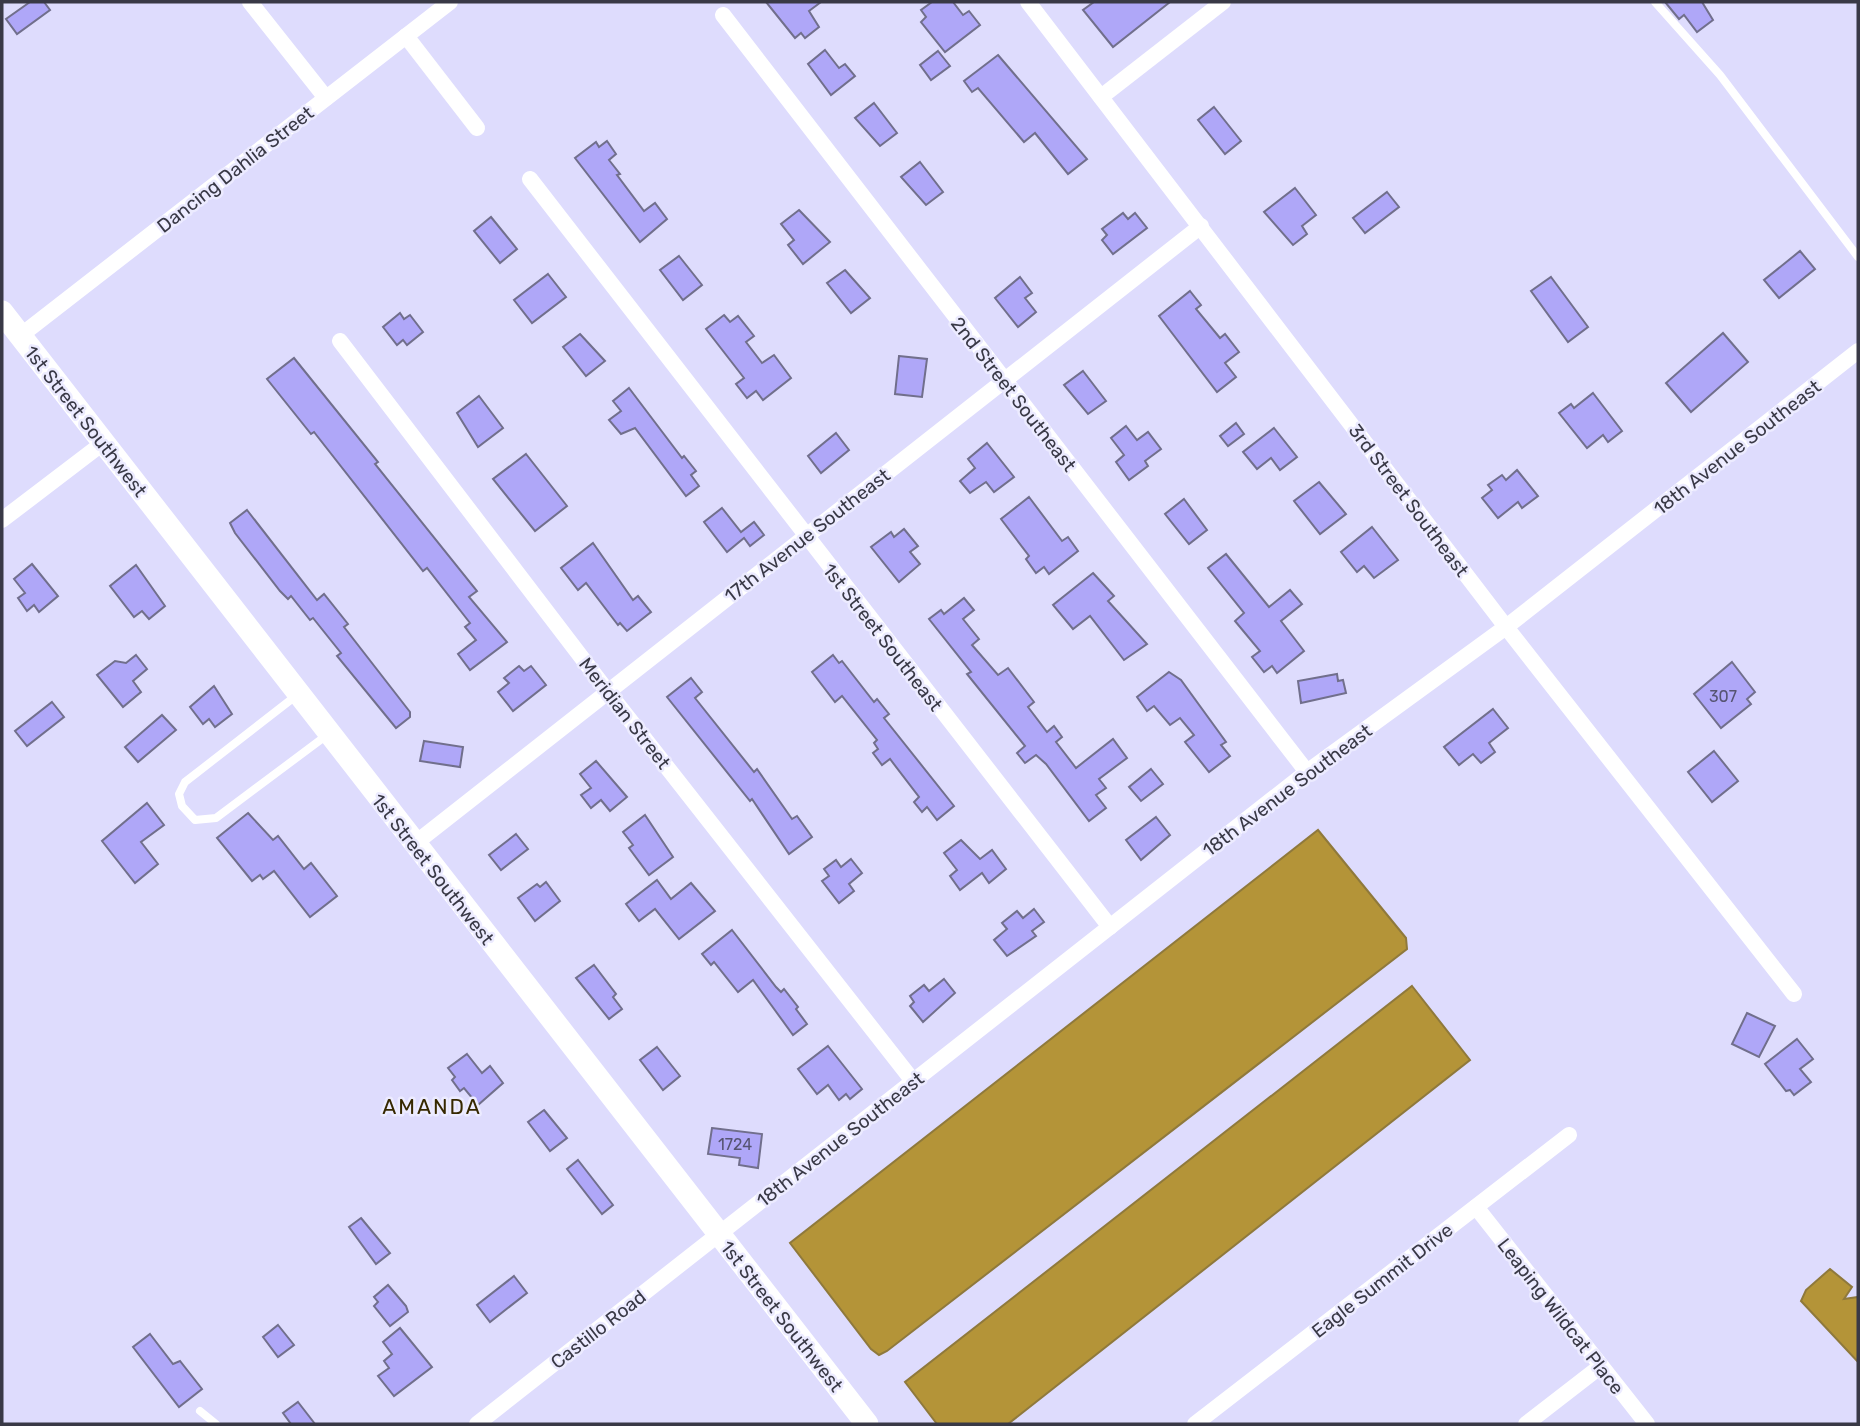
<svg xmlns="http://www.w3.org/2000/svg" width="1860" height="1426" viewBox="0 0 1860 1426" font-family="Rubik,sans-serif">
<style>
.water{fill:#b49438;stroke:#8f793c;stroke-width:2}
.building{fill:#afa7f8;stroke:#716f8c;stroke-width:2}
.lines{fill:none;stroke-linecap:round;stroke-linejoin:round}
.lane{stroke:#fff;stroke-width:8}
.street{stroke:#fff;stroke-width:16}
.secondary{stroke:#fff;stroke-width:23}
.labels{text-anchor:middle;stroke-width:5;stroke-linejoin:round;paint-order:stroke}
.number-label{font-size:16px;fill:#565472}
.street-label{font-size:19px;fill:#393946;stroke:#ecebff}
.neighbourhood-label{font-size:21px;letter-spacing:2px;fill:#362800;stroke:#ecebff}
</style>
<rect width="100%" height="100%" fill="#dedcfd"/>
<g class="water">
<polygon points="1318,830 1406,938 1407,949 887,1351 879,1355 871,1349 790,1243"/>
<polygon points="1412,986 1470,1060 1008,1424 937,1424 905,1382"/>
<polygon points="1830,1269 1852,1287 1844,1299 1858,1297 1858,1362 1801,1301 1806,1290"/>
</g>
<g class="building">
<polygon points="30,2 44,2 50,10 17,34 6,19"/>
<polygon points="766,2 821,2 809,11 819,27 805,38 801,33 795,38"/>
<polygon points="932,2 953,2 963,15 969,11 980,25 945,52 921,22 926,17 921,10"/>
<polygon points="1094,2 1170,2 1113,47 1083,10"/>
<polygon points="1665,2 1702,2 1713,20 1697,32 1684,15 1679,19"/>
<polygon points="825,50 839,68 845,64 855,76 831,95 808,64"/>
<polygon points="938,51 950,66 931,80 920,65"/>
<polygon points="998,55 1087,159 1068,174 1035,133 1024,142 978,88 972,92 964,81"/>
<polygon points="874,103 897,133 880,146 855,118"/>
<polygon points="1214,107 1241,141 1225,154 1198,120"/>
<polygon points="607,141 616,154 609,160 620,174 617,175 644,211 655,203 667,219 640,242 575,158 596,142 599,147"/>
<polygon points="920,162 943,192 926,205 901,177"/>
<polygon points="1295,188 1316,215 1302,226 1307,234 1293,245 1264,212"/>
<polygon points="1387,192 1399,207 1365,233 1353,218"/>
<polygon points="799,210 830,242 803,264 788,245 794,240 781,224"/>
<polygon points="1123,213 1128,219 1135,213 1147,228 1113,254 1102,240 1107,235 1102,229"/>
<polygon points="491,217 517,249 500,263 474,231"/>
<polygon points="1800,251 1815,269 1779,298 1764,280"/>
<polygon points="679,256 702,285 683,300 660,270"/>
<polygon points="845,270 870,298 851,313 827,283"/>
<polygon points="548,274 566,297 532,323 514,300"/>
<polygon points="1020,277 1032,293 1025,298 1036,312 1018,327 995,298"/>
<polygon points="1551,277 1588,327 1568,342 1531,291"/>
<polygon points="1190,291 1201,305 1196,309 1220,338 1225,334 1239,352 1225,363 1236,377 1217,392 1159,316"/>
<polygon points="400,313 404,319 410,315 423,332 407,345 403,340 397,345 383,327"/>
<polygon points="724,315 730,322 738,316 754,336 746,342 762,363 774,355 791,378 763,400 756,391 747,398 736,384 744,378 706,329"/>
<polygon points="1723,333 1748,362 1691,412 1666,383"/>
<polygon points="580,334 605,361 586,376 563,347"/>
<polygon points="899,356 927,359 922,397 895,394"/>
<polygon points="294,358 378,462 375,464 477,591 469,597 507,642 470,670 458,654 476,640 465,627 470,623 427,568 423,571 314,432 311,434 267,379"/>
<polygon points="1083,371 1106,401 1088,414 1064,385"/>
<polygon points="629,388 682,458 684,456 696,471 691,475 699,486 686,496 635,428 621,434 609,420 621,411 613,401"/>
<polygon points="1593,393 1622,431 1608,442 1603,435 1587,448 1559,413 1571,404 1574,408"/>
<polygon points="479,396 503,428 478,447 457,413"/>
<polygon points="1236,423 1244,434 1228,446 1220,436"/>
<polygon points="1126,426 1137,440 1148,432 1161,449 1145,461 1148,466 1129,480 1116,462 1124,455 1111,438"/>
<polygon points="1274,428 1297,457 1280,470 1271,458 1257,469 1243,452"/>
<polygon points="836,433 849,450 821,473 808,456"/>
<polygon points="987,443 1014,477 994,492 986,482 970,493 960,481 975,468 968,459"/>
<polygon points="526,454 567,506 535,531 493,479"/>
<polygon points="1517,470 1538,496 1522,508 1518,502 1498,518 1482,498 1492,490 1488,485 1502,475 1506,480"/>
<polygon points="1319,482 1346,514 1320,534 1294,501"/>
<polygon points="1029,497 1062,541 1068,537 1078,551 1049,574 1044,567 1036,573 1026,559 1029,556 1001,519"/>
<polygon points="1184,499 1207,530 1189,544 1165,514"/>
<polygon points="722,508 741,532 754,522 764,535 750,546 744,538 727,552 704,522"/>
<polygon points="247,510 317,600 324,594 348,624 344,627 410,712 410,717 396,728 337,656 341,653 313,618 310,620 291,596 288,599 280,591 235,533 230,523"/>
<polygon points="1372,527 1398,560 1374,578 1364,566 1357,572 1341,552"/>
<polygon points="904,529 918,546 910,552 920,564 899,582 871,547 891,532 894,537"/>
<polygon points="593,543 633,600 638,596 651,612 627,631 620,623 618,625 586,583 578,590 561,568"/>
<polygon points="1226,554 1269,607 1290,590 1302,604 1281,621 1304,651 1277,673 1272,666 1264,672 1252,657 1260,651 1235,621 1244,613 1208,568"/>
<polygon points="32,564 58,596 39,612 34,605 27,611 18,598 25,593 14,579"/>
<polygon points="136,565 165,606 149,619 142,611 134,617 110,586"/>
<polygon points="1093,573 1114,596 1108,601 1147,644 1124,660 1090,616 1073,629 1053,605"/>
<polygon points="964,598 974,610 963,619 979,639 972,645 998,675 1008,668 1034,702 1028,707 1047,732 1054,726 1062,737 1056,742 1076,768 1113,739 1127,758 1099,779 1106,788 1096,795 1106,808 1089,821 1046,764 1036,755 1025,763 1017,753 1025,746 967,674 971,672 929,619 941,610 944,614"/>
<polygon points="136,655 147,669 133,681 141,692 123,707 97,675 115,661 126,663"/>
<polygon points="833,655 839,663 842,661 874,702 877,699 889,714 884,718 954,806 937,820 927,807 922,812 914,802 919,797 890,759 882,765 873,753 878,749 874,743 877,740 842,696 835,702 812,672"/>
<polygon points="1732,662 1755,692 1747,699 1751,704 1721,728 1694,694"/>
<polygon points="519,666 524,671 531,666 546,685 513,711 498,692 509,683 504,678"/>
<polygon points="1169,672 1181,680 1226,742 1221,745 1230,756 1209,772 1185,742 1194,735 1180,718 1170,725 1154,706 1147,711 1137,697"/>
<polygon points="1337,674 1338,681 1343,680 1346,693 1301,703 1298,681"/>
<polygon points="691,678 702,692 695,698 754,772 757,769 792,819 797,816 812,837 789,854 752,799 750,801 667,697"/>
<polygon points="214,686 232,714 215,727 209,719 203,724 190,707"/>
<polygon points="52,702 64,717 27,746 15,731"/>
<polygon points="1493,709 1508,728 1489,743 1495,752 1481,763 1473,754 1459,765 1444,747"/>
<polygon points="162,715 176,730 138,762 125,747"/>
<polygon points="424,741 463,747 460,767 420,761"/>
<polygon points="1714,751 1738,781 1712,802 1688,772"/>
<polygon points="596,761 627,797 610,811 601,800 591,808 581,795 591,788 580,774"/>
<polygon points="1151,769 1163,784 1141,801 1129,787"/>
<polygon points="147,803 164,825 141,842 158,864 135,883 102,841"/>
<polygon points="248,813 273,840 278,836 304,869 311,863 337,896 310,917 274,871 263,879 260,875 252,881 217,838"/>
<polygon points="645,815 673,857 649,875 629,848 633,845 623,832"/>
<polygon points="1156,817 1170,835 1141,860 1126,840"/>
<polygon points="516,834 528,849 501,870 489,855"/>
<polygon points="961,840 980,859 992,850 1006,869 989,883 982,873 960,890 950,876 957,870 944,853"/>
<polygon points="851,859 862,873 849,884 854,891 839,903 822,881 829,876 824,869 836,860 841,867"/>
<polygon points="657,880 671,899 691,883 715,911 679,939 655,909 639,921 626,904"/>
<polygon points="546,882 560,901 535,921 518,898 537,884 540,887"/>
<polygon points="1034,909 1044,922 1032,931 1036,936 1007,956 994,940 1007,929 1002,923 1017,911 1023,918"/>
<polygon points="732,930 776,987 781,992 784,989 798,1007 796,1009 807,1024 793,1035 753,980 738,992 714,962 711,965 702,954"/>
<polygon points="594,965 616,994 613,997 622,1009 609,1019 576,978"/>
<polygon points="944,979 955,993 923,1022 910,1006 914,1002 910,996 924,985 929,991"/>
<polygon points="1747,1013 1775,1026 1759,1057 1732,1044"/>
<polygon points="1797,1039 1813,1059 1800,1069 1811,1082 1794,1095 1790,1090 1786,1091 1765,1064"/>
<polygon points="828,1046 862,1089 850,1099 846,1094 839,1100 828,1085 817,1094 798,1069"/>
<polygon points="657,1047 680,1076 663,1090 640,1060"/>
<polygon points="467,1054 482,1073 490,1066 503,1083 478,1105 464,1088 460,1091 452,1080 455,1077 448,1068"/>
<polygon points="544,1110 567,1138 550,1151 528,1122"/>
<polygon points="712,1128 762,1134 758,1168 739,1165 740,1158 708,1154"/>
<polygon points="578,1160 613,1205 602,1214 567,1169"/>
<polygon points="361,1218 390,1253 376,1264 349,1227"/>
<polygon points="514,1276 527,1293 490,1322 477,1305"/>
<polygon points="388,1285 406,1306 408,1312 390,1326 374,1306 378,1302 374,1297"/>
<polygon points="278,1325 294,1345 278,1357 263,1337"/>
<polygon points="400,1328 432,1367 394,1396 378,1376 389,1368 384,1361 392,1354 383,1342"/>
<polygon points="150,1334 173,1364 180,1361 202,1389 179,1407 133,1347"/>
<polygon points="298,1402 315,1424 291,1424 283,1413"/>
</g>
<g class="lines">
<g class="lane">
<polyline points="1655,2 1720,75 1858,257"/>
<polyline points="297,695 185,782 179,794 182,806 195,820 216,818 327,735"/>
<polyline points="200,1411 216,1424"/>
</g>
<g class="street">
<polyline points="250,2 326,98"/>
<polyline points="1028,2 1506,627 1794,994"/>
<polyline points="723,15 1307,772"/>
<polyline points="406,36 477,128"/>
<polyline points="1101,97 1223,2"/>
<polyline points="530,179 1110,927"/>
<polyline points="20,336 450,2"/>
<polyline points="340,341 608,692 913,1081"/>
<polyline points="2,520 103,443"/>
<polyline points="413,845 1201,226"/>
<polyline points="1476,1207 1647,1424"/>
<polyline points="477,1424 1307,772 1506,627 1858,351"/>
<polyline points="1195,1424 1569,1135"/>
<polyline points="1526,1424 1601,1366"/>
</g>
<polyline class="secondary" points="2,312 867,1424"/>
</g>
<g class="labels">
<g class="number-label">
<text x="1723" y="702">307</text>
<text x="735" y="1150">1724</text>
</g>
<g class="street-label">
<text transform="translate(235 169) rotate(-38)" y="7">Dancing Dahlia Street</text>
<text transform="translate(1014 394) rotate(52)" y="7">2nd Street Southeast</text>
<text transform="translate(86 421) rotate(52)" y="7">1st Street Southwest</text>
<text transform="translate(1737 447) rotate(-38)" y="7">18th Avenue Southeast</text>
<text transform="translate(1409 500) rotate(53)" y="7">3rd Street Southeast</text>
<text transform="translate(807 535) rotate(-38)" y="7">17th Avenue Southeast</text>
<text transform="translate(883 637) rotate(52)" y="7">1st Street Southeast</text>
<text transform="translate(625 713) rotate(52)" y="7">Meridian Street</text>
<text transform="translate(1287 790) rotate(-37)" y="7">18th Avenue Southeast</text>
<text transform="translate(433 869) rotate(52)" y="7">1st Street Southwest</text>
<text transform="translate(840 1139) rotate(-38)" y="7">18th Avenue Southeast</text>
<text transform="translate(1382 1280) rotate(-38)" y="7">Eagle Summit Drive</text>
<text transform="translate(782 1316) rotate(52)" y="7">1st Street Southwest</text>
<text transform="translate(1561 1316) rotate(52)" y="7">Leaping Wildcat Place</text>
<text transform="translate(598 1329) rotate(-38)" y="7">Castillo Road</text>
</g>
<g class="neighbourhood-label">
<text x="432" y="1114">AMANDA</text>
</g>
</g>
<rect width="1860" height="1426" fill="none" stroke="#393946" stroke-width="7"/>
</svg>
